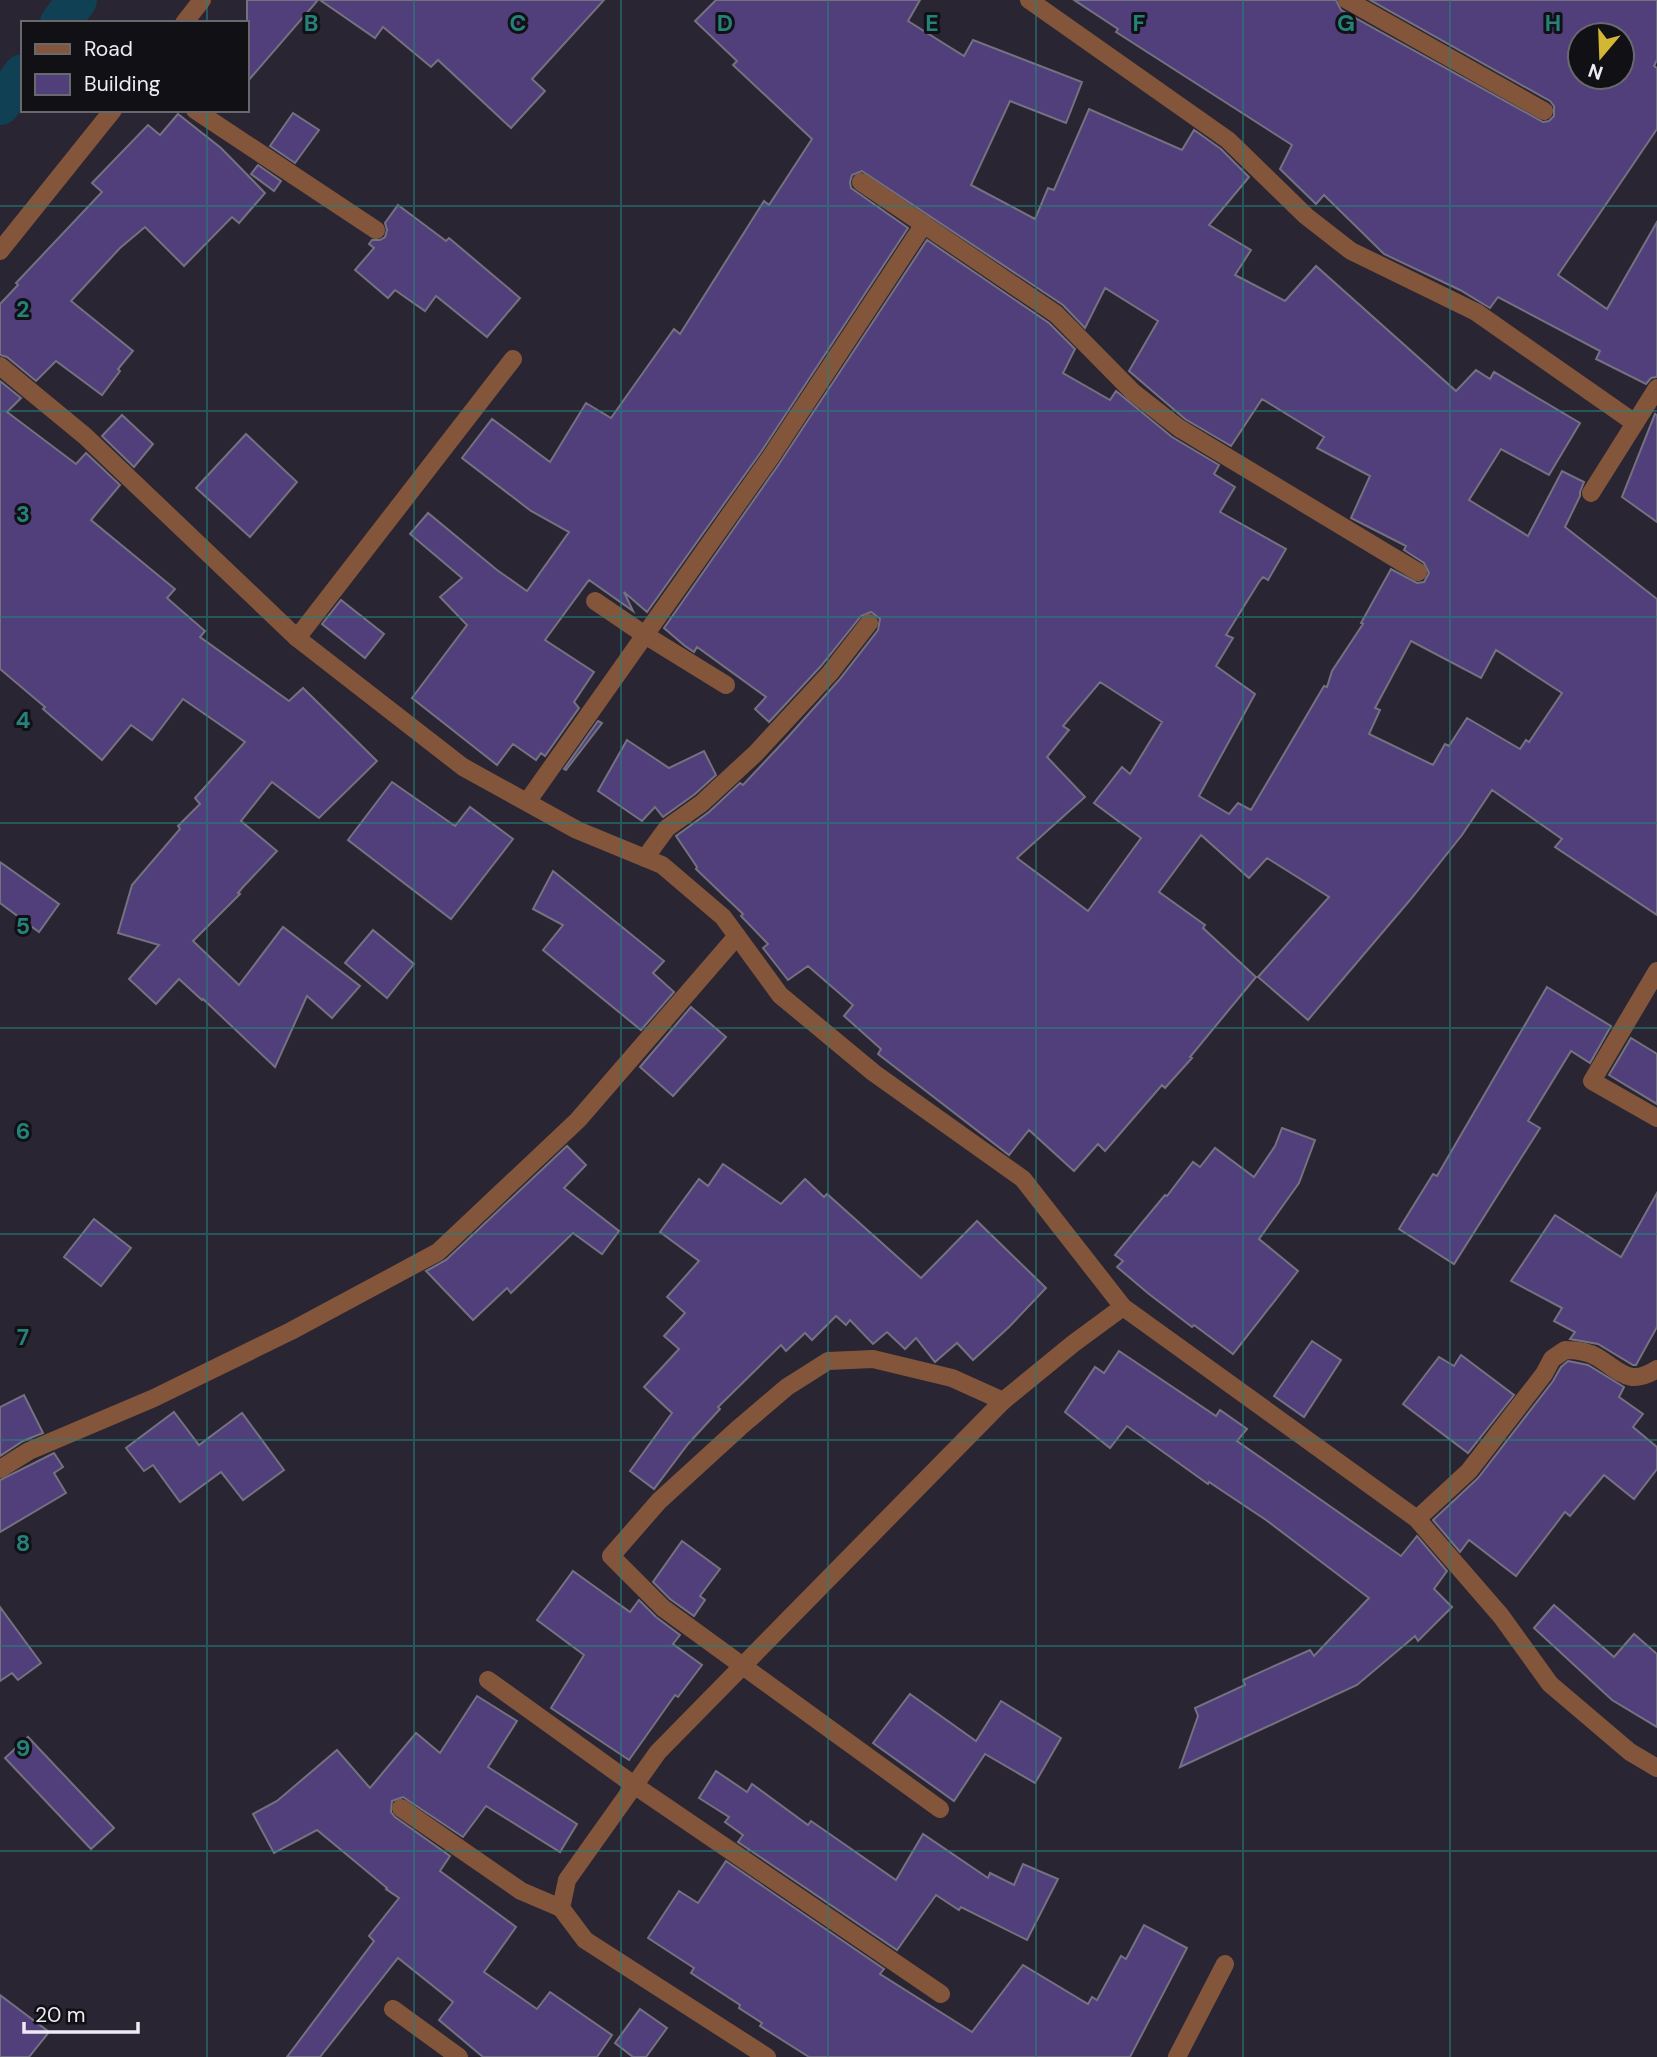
<svg xmlns="http://www.w3.org/2000/svg" width="1657" height="2057" viewBox="0 0 1657 2057" font-family="'DM Sans',sans-serif">
<style>
.lines{fill:none;stroke-linecap:round;stroke-linejoin:round}
.canal{stroke:#104053;stroke-width:40}
.building{fill:#513f7b;stroke:#747181;stroke-width:2;fill-rule:evenodd}
.minor{stroke:#83563b;stroke-width:18}
.grid{fill:none;stroke:#25827b;stroke-width:2;stroke-opacity:0.55}
.grid-label{font-size:23px;text-anchor:middle;font-weight:bold;fill:#25827b;stroke:#111015;stroke-width:6;stroke-linejoin:round;paint-order:stroke}
</style>
<rect width="100%" height="100%" fill="#2a2532"/>
<g class="lines">
<g class="canal">
<polyline points="60,23 77,0"/>
<polyline points="0,105 23,74"/>
</g>
</g>
<g class="building">
<polygon points="247,0 318,0 247,82"/>
<polygon points="320,0 604,0 532,79 545,91 511,128 438,60 431,67 383,27 375,38"/>
<path d="M716 0H920L908 21 964 56 973 40 1082 82 1066 123 1010 101 971 185 1035 219 1048 188 1054 190 1089 109 1182 150 1194 130 1221 149 1249 177 1209 225 1251 250 1235 275 1285 301 1316 266 1456 391 1476 370 1490 379 1494 372 1580 423 1549 475 1501 449 1469 500 1528 536 1562 471 1584 482 1580 492V496L1565 527 1657 599V915L1555 847 1562 839 1492 790 1462 835 1410 900 1308 1020 1258 977 1329 897 1267 858 1249 878 1201 835 1159 892 1205 925 1203 928 1256 977 1190 1057 1192 1058 1165 1088 1162 1085 1105 1151 1098 1144 1074 1171 1029 1130 1009 1155 878 1054 881 1049 844 1016 853 1005 808 966 788 980 763 948 768 944 741 916 743 914 696 869 697 867 676 836 709 812 740 783 743 785 787 738 839 680 878 630 880 619 871 612 861 616 821 666 769 722 755 709 766 697 697 647 694 652 685 646 664 628 779 464 927 240 1049 323 1075 349 1063 373 1110 400 1116 391 1172 437 1219 465 1214 474 1235 487 1220 512 1286 549 1268 580 1263 577 1259 582 1226 635 1233 638 1216 666 1255 694 1199 796 1229 814 1238 803 1251 810 1324 686 1327 687 1332 671 1363 624 1361 623 1391 569 1417 583 1424 582 1429 573 1424 563 1404 550 1406 546 1351 518 1370 476 1317 448 1324 437 1262 399 1231 446 1185 419 1129 371 1158 321 1105 288 1085 328 1063 305 862 171 852 175 850 182 851 188 908 228 761 452 647 612 624 592 633 611 589 580 545 640 594 672 574 702 579 708 545 756 541 753 536 760 513 744 497 765 412 698 467 625 440 597 462 578 410 534 428 513 497 570 527 591 569 532 531 511 462 458 492 419 550 462 586 403 611 418 674 329 680 334 764 201 769 205 812 139 733 65 737 61 695 21ZM1411 641 1481 678 1496 650 1562 693 1529 742 1526 740 1520 749 1467 718 1449 746 1445 744 1433 765 1369 734 1380 710 1375 708ZM1100 682 1162 722 1130 774 1122 767 1094 803 1141 838 1088 911 1017 858 1085 797 1047 757 1069 730 1063 726Z"/>
<path d="M1074 0H1336L1341 10 1543 122 1549 121 1554 116V106L1550 101 1370 0H1657V60L1654 66 1657 68V129L1558 275 1607 309 1657 222V377L1651 378 1646 384 1596 359 1600 351 1498 297 1490 308 1460 290 1384 254 1324 195 1316 204 1280 169 1292 145 1116 32 1118 29ZM1580 35H1622V77H1580Z"/>
<polygon points="293,113 319,130 295,163 270,146"/>
<polygon points="178,114 221,148 265,193 239,223 232,217 184,266 145,227 120,248 71,301 133,351 118,369 120,371 102,395 56,361 36,381 7,357 0,355 0,304 18,285 16,283 102,192 92,183 148,125 160,135"/>
<polygon points="258,165 281,181 274,191 251,174"/>
<polygon points="398,205 446,241 449,238 520,298 487,337 436,296 425,311 395,290 388,298 355,270 374,248 369,244 372,240 380,240 385,237 387,230 385,223"/>
<polygon points="0,381 21,398 7,412 76,464 86,453 120,485 91,520 175,589 167,598 205,631 200,637 289,701 303,688 377,761 319,818 272,782 241,821 277,851 243,887 238,893 240,894 193,941 239,985 283,927 360,986 332,1018 307,996 275,1067 203,999 202,1000 179,979 156,1004 129,979 159,945 118,933 132,885 180,829 178,826 200,804 195,798 245,742 183,699 152,740 131,725 102,760 43,709 45,707 0,669"/>
<polygon points="1655,414 1657,415 1657,522 1622,497"/>
<polygon points="122,415 153,444 134,467 102,436"/>
<polygon points="246,434 297,482 250,537 196,488"/>
<polygon points="341,600 384,634 365,658 322,624"/>
<polygon points="598,721 602,723 566,770 564,769"/>
<polygon points="627,740 669,768 704,751 716,775 695,794 663,817 655,807 642,821 598,791"/>
<polygon points="392,782 455,826 470,807 513,839 451,919 348,840"/>
<polygon points="0,862 59,904 39,932 0,903"/>
<polygon points="553,871 664,961 653,973 674,992 641,1030 543,950 563,925 533,909"/>
<polygon points="373,930 414,964 387,998 345,963"/>
<polygon points="1547,987 1611,1026 1590,1063 1571,1051 1528,1121 1540,1128 1454,1264 1399,1229 1433,1174 1437,1176"/>
<polygon points="691,1007 726,1037 673,1096 640,1067"/>
<polygon points="1631,1038 1657,1054 1657,1104 1609,1075"/>
<polygon points="1282,1128 1315,1140 1299,1183 1259,1239 1298,1271 1233,1354 1194,1325 1192,1327 1149,1294 1117,1267 1123,1261 1115,1255 1165,1195 1167,1196 1193,1162 1200,1167 1215,1148 1254,1177 1275,1146"/>
<polygon points="567,1146 586,1165 564,1188 619,1231 602,1254 573,1233 511,1293 507,1288 473,1320 426,1271 446,1260"/>
<polygon points="723,1164 781,1204 805,1179 824,1197 827,1194 921,1278 977,1221 1046,1288 1009,1327 973,1360 957,1343 935,1362 916,1338 905,1349 887,1332 873,1344 850,1320 846,1325 836,1316 812,1340 805,1333 786,1351 781,1345 718,1407 720,1409 688,1444 654,1489 630,1471 672,1413 644,1387 679,1349 664,1336 685,1313 667,1297 699,1261 660,1232 699,1179 708,1186"/>
<polygon points="1657,1193 1657,1327 1636,1365 1633,1365 1598,1344 1570,1339 1575,1332 1554,1321 1562,1308 1511,1281 1555,1215 1621,1257"/>
<polygon points="94,1219 131,1248 101,1286 64,1257"/>
<polygon points="1312,1341 1341,1360 1304,1417 1274,1396"/>
<polygon points="1119,1351 1216,1416 1220,1410 1247,1429 1237,1441 1401,1556 1417,1536 1447,1571 1434,1589 1452,1607 1418,1641 1415,1636 1357,1685 1180,1767 1198,1716 1195,1708 1245,1685 1243,1680 1310,1650 1314,1656 1369,1598 1266,1520 1209,1482 1208,1484 1127,1426 1110,1448 1065,1412 1095,1367 1104,1373"/>
<polygon points="1461,1355 1514,1395 1468,1453 1403,1404 1439,1357 1454,1366"/>
<polygon points="1568,1361 1588,1365 1624,1387 1619,1397 1643,1414 1633,1427 1657,1447 1657,1469 1634,1499 1604,1475 1570,1516 1565,1512 1516,1576 1469,1540 1460,1552 1433,1520 1478,1478 1553,1381 1561,1367"/>
<polygon points="24,1395 43,1433 23,1441 0,1456 0,1407"/>
<polygon points="174,1412 199,1445 242,1413 284,1470 243,1500 221,1472 180,1502 153,1465 144,1471 126,1448"/>
<polygon points="54,1453 63,1467 54,1473 66,1493 0,1532 0,1480"/>
<polygon points="682,1541 720,1569 700,1596 705,1600 694,1616 670,1599 653,1582"/>
<polygon points="573,1571 630,1612 639,1600 656,1617 680,1635 673,1644 702,1665 678,1697 675,1695 629,1760 551,1708 584,1655 537,1620"/>
<polygon points="1554,1605 1614,1657 1634,1634 1657,1654 1657,1727 1612,1700 1534,1628"/>
<polygon points="0,1607 41,1663 18,1680 12,1673 0,1681"/>
<polygon points="910,1694 976,1741 1001,1701 1061,1738 1035,1783 985,1754 954,1801 873,1743"/>
<polygon points="477,1696 517,1721 488,1767 577,1824 560,1852 486,1806 463,1837 403,1797 392,1801 391,1812 395,1817 450,1856 440,1871 516,1927 484,1972 537,2009 550,1992 612,2035 597,2057 483,2057 439,2020 453,2002 398,1958 320,2057 287,2057 374,1941 369,1936 399,1898 386,1889 387,1888 317,1830 274,1853 253,1814 277,1801 337,1750 370,1788 416,1733 440,1753"/>
<polygon points="28,1737 114,1828 91,1849 5,1758"/>
<polygon points="716,1771 747,1792 752,1784 808,1825 811,1821 896,1880 923,1834 988,1878 990,1873 1014,1885 1023,1864 1058,1879 1027,1940 961,1907 959,1910 936,1895 897,1950 738,1842 743,1835 725,1822 729,1817 699,1798"/>
<polygon points="726,1861 884,1969 880,1974 972,2032 1023,1965 1088,2004 1092,1997 1097,2000 1121,1956 1126,1959 1144,1925 1187,1948 1130,2057 809,2057 760,2026 762,2023 739,2008 740,2005 691,1973 694,1968 648,1938 679,1891 698,1903"/>
<polygon points="0,1995 49,2032 29,2057 0,2057"/>
<polygon points="640,2009 667,2028 646,2057 633,2057 615,2043"/>
</g>
<g class="lines">
<g class="minor">
<polyline points="1029,0 1228,140 1306,216 1351,251 1476,312 1635,423"/>
<polyline points="1347,0 1544,111"/>
<polyline points="184,23 202,0"/>
<polyline points="195,110 376,230"/>
<polyline points="861,182 1056,314 1133,392 1179,428 1418,572"/>
<polyline points="0,251 113,110"/>
<polyline points="0,366 85,436 297,638 463,767 577,830 662,865 723,917 780,995 874,1073 1023,1179 1123,1307 1417,1519 1501,1616 1550,1684 1630,1752 1657,1768"/>
<polyline points="1591,493 1657,388"/>
<polyline points="595,601 645,635 726,685"/>
<polyline points="297,638 513,359"/>
<polyline points="527,802 770,458 924,224"/>
<polyline points="645,858 667,828 702,803 756,753 830,673 869,623"/>
<polyline points="1657,971 1592,1081 1657,1118"/>
<polyline points="0,1469 29,1451 154,1398 291,1331 438,1252 578,1120 737,936"/>
<path d="M1417 1519 1469 1471 1544 1374 1552 1359 1565 1350C1576 1350 1587 1351 1597 1357 1620 1371 1629 1387 1657 1369"/>
<polyline points="488,1680 634,1785 941,1994"/>
<polyline points="401,1808 521,1891 561,1908"/>
<polyline points="940,1809 663,1608 611,1556 659,1501 740,1427 787,1387 828,1361 873,1359 952,1378 1003,1401 1074,1343 1123,1307"/>
<polyline points="393,2009 459,2057"/>
<polyline points="767,2057 585,1940 561,1908 567,1880 658,1752 1003,1401"/>
<polyline points="1177,2057 1225,1964"/>
</g>
</g>
<path class="grid" d="M207 0V23M414 0V2057M621 0V2057M828 0V2057M1036 0V2057M1243 0V2057M1450 0V2057M207 110V2057M0 206H1657M0 411H1657M0 617H1657M0 823H1657M0 1028H1657M0 1234H1657M0 1440H1657M0 1646H1657M0 1851H1657"/>
<g class="grid-label">
<text x="311" y="31">B</text>
<text x="518" y="31">C</text>
<text x="725" y="31">D</text>
<text x="932" y="31">E</text>
<text x="1139" y="31">F</text>
<text x="1346" y="31">G</text>
<text x="1553" y="31">H</text>
<text x="23" y="317">2</text>
<text x="23" y="522">3</text>
<text x="23" y="728">4</text>
<text x="23" y="934">5</text>
<text x="23" y="1139">6</text>
<text x="23" y="1345">7</text>
<text x="23" y="1551">8</text>
<text x="23" y="1756">9</text>
</g>
<rect x="21" y="21" width="228" height="91" fill="#111015" stroke="#69686e" stroke-width="2"/>
<rect x="35" y="44" width="35" height="10" fill="#83563b" stroke="#69686e" stroke-width="2"/>
<text x="84" y="56" font-size="21" fill="#eeebf4">Road</text>
<rect x="35" y="74" width="35" height="21" fill="#513f7b" stroke="#69686e" stroke-width="2"/>
<text x="84" y="91" font-size="21" fill="#eeebf4">Building</text>
<g transform="translate(1601 56) rotate(199)"><circle r="33" fill="#111015" stroke="#69686e" stroke-width="2"/>
<path d="M0-5L12 26L0 18L-12 26Z" fill="#d2b736"/>
<text y="-10" font-size="19" font-weight="bold" text-anchor="middle" fill="#eeebf4">N</text>
</g>
<path d="M24 2022v10h114v-10" fill="none" stroke="#eeebf4" stroke-width="3.5"/>
<text x="35" y="2022" font-size="21" fill="#eeebf4" stroke="#111015" stroke-width="5" paint-order="stroke">20 m</text>
</svg>
